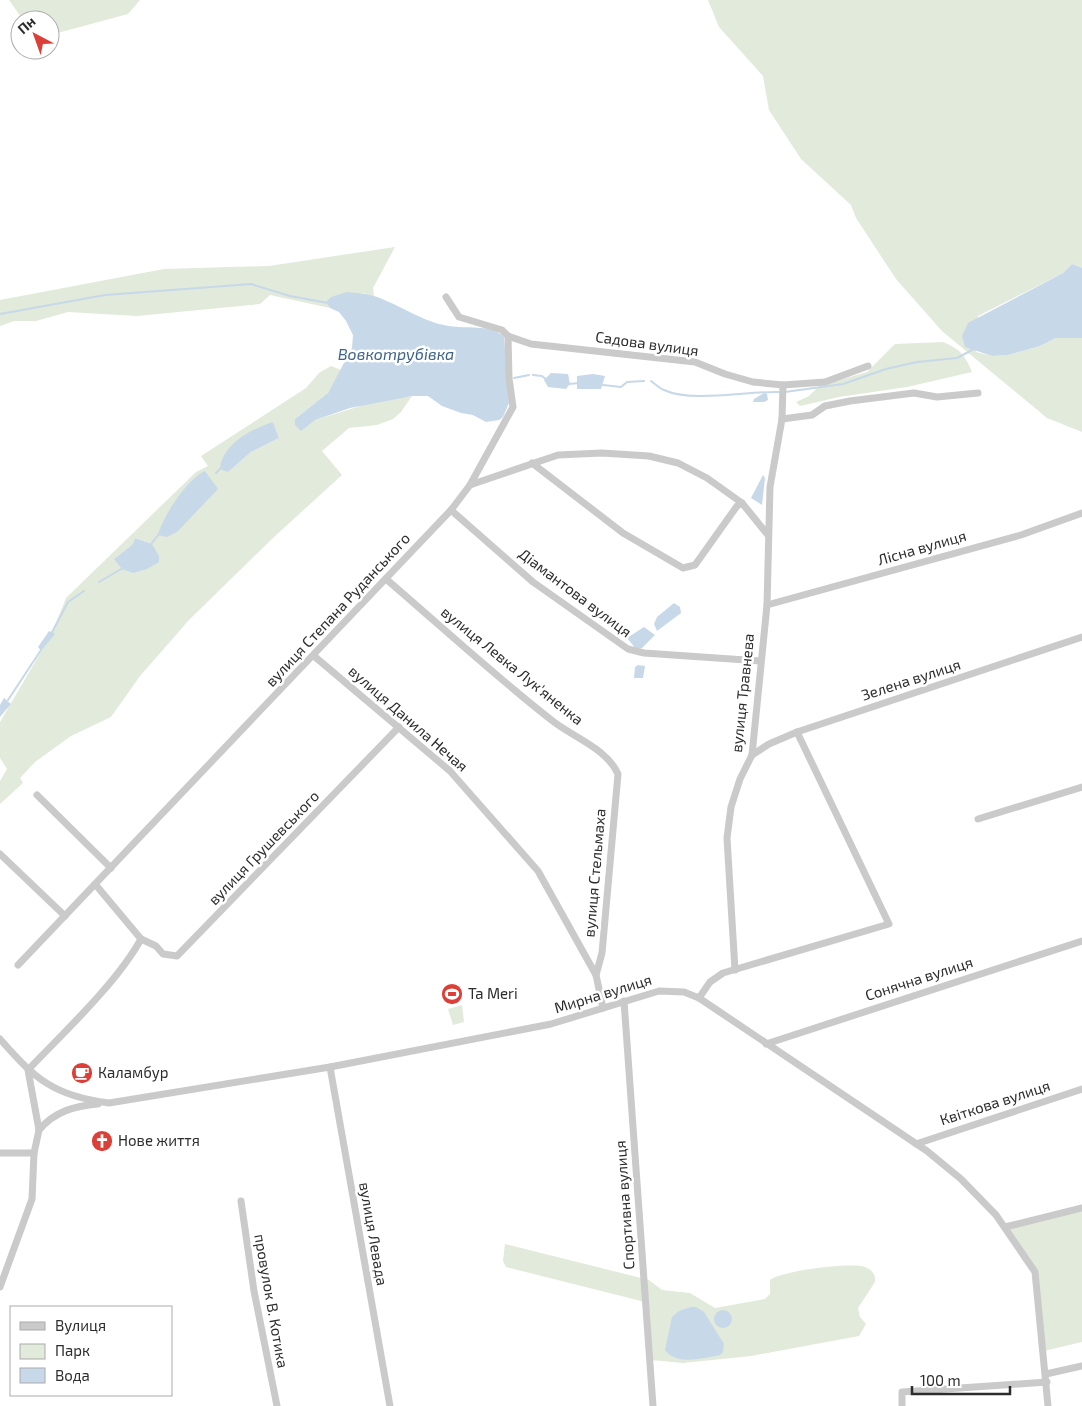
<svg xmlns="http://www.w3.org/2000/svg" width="1082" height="1406" viewBox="0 0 1082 1406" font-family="'Exo 2',sans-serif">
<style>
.green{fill:#e1eadb;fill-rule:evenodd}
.water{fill:#c7d8e9}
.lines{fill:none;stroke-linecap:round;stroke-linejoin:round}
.stream{stroke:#c7d8e9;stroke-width:2}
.street{stroke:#cacaca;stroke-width:7}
.labels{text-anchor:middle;stroke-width:5;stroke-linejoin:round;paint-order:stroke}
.street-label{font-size:15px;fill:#2d2d2d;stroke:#fff}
.poi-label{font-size:15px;fill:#2d2d2d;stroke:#fff;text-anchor:start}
.water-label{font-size:16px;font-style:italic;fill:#3f648a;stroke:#fff}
</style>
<rect width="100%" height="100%" fill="#fff"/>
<g class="green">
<polygon points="9,0 140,0 128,14 50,35 50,20 23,20"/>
<polygon points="708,0 1082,0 1082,268 1072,264 1063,273 978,316 976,352 992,356 1008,355 1040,346 1056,338 1082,338 1082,432 1047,418 942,331 896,279 856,218 851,205 801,159 769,110 763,76 719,27"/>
<polygon points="395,247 373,288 374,296 363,293 327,302 330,308 270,295 260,304 137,316 68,312 36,321 14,321 0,326 0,300 164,269 269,266"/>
<path d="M943 342C960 349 965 355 972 372L907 387 839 397 800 406 796 402 809 396 819 386 867 372 895 344Z"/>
<path d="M331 366 341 370 328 393 295 419 315 420 370 403 412 396 401 412 393 419 377 425 349 428 322 451 342 475 274 537 189 620 140 676 111 717 71 736 35 762 20 778 23 783 0 804V781L7 769 0 758V722L52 633 66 598 196 472 208 466 201 456 306 388 319 373ZM273 422 279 438 251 452 228 472ZM205 471 217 489 188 520ZM135 538 152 544 114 559 133 544Z"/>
<polygon points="462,1005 464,1022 453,1025 448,1009"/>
<polygon points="1082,1210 1082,1342 1044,1351 1036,1279 1005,1227"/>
<path d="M505 1244 649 1280 662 1290 690 1293 715 1308 765 1299 770 1294V1280C780 1271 852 1262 865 1267 872 1270 876 1274 875 1282L858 1308 860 1317 866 1324 859 1336 751 1356 683 1363 651 1360 645 1302 506 1267 503 1261Z"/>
</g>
<g class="water">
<polygon points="1072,264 1082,268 1082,338 1056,338 1040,346 1008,355 992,356 965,347 962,336 968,323 1063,273"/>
<path d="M347 292C356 293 365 293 374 296 399 304 422 322 449 326 468 329 487 324 504 336L509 403 503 417 499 420 486 422 473 415 461 413 442 406 428 396H412L350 408 315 420 301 431 295 425V419L328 393 352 348 353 335 346 321 339 312 330 308 326 302 331 297Z"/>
<polygon points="551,373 568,374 570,384 566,389 548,387 544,380"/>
<polygon points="593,374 605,376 601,389 577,389 577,376"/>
<polygon points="764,393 767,394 768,400 764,402 753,402 754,399"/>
<path d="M273 422 279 438 251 452 228 472 220 469C222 444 252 429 273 422Z"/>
<path d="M205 471 218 489 177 532 167 537 158 535C163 516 187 479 205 471Z"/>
<polygon points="763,475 765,478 762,505 751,498"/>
<polygon points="135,538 152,544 159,556 159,562 147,569 133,573 122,569 114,559 133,544"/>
<polygon points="674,603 680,607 681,613 657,631 654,624 657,617"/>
<polygon points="644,627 655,635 642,648 636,649 627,638"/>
<polygon points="49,631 55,634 41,651 38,647"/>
<polygon points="638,665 645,666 643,678 634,678 635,667"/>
<polygon points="4,698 11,704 0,717 0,705"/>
<polygon points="456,984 461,1000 449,1004 444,987"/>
<path d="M691 1307H696L704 1312 724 1344 723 1352 720 1355C703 1358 676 1366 665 1350L672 1317 679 1311Z"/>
<circle cx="723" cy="1319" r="9"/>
</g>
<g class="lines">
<g class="stream">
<polyline points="0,314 105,295 251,284 290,296 328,303"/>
<polyline points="533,375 542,376 547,380"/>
<polyline points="514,378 529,375"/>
<path d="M651 381C655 384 659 388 664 390 691 403 748 391 779 392"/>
<polyline points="569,384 579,383"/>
<polyline points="603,385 621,387 627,382 644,381"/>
<polyline points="785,392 843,384 886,369 917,362 957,358 974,349"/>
<polyline points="216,473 221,468"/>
<polyline points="151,544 159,534"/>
<polyline points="99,582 123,568"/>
<polyline points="51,634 68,602 84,591"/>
<polyline points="8,700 41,650"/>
</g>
<g class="street">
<polyline points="446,297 459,317 502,330 508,336 531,344 695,362 725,374 753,382 783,385 825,382 868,366"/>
<polyline points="782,419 812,415 825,406 850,401 914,393 937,397 978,393"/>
<polyline points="532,463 623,533 683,568 695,565 737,506 742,503"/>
<polyline points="470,485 558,455 602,453 649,456 678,463 707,478 742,503 768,535"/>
<polyline points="451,510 533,582 628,649 644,653 760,661"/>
<path d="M386 579C442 627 496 677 554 722 575 738 607 749 618 774L602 953 596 975"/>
<polyline points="767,605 1021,535 1082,513"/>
<polyline points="314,656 450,771 538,871 596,975 603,1008"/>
<polyline points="752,755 769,744 797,732 1082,637"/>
<polyline points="37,795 111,868"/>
<polyline points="978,819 1082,787"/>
<polyline points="0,854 65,916"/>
<polyline points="141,939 156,946 163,954 177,956 399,727"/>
<polyline points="18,965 451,510 470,485 513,407 509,378 508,336"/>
<polyline points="735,970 727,838 731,807 740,779 752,755 767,605 770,487 782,419 783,385"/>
<polyline points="699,998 710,982 723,973 889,924 797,732"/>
<polyline points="624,1001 653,1406"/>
<path d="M0 1039C35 1079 54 1096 109 1103L330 1067 551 1024 659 991 684 992 699 998 927 1151 961 1179 996 1215 1035 1272 1048 1406"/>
<polyline points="766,1044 1082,941"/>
<polyline points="330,1067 390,1406"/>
<path d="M39 1130C55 1111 75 1106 98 1104"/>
<polyline points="916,1144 1082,1089"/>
<polyline points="0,1153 34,1153"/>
<polyline points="241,1201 254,1291 277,1406"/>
<polyline points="1005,1227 1082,1208"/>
<path d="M0 1287 32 1199 34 1153 39 1130 28 1070C63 1033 117 983 141 939L95 884"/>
<polyline points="1046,1374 1082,1366"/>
<polyline points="902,1406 902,1392 1047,1382"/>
</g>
</g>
<defs>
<g id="stadium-disc" transform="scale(1.125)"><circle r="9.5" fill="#db3f37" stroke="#fff"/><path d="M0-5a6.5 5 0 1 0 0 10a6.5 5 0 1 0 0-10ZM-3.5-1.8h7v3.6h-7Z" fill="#fff"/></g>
<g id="cafe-disc" transform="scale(1.125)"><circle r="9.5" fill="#db3f37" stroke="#fff"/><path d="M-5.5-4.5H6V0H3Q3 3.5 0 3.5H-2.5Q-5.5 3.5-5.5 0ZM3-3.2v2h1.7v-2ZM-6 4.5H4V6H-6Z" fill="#fff"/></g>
<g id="church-disc" transform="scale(1.125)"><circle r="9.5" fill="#db3f37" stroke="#fff"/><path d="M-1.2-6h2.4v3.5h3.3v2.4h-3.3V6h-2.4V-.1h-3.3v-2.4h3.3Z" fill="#fff"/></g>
</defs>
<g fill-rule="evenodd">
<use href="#stadium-disc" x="452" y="994"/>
<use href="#cafe-disc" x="82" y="1073"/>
<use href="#church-disc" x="102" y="1141"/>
</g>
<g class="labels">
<g class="street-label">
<text transform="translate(647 344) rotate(8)" y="5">Садова вулиця</text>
<text transform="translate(922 548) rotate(-16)" y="5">Лісна вулиця</text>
<text transform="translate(575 593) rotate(37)" y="5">Діамантова вулиця</text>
<text transform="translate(338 610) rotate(-47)" y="5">вулиця Степана Руданського</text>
<text transform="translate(512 666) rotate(39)" y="5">вулиця Левка Лук'яненка</text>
<text transform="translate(911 680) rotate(-18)" y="5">Зелена вулиця</text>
<text transform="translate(743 693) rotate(-84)" y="5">вулиця Травнева</text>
<text transform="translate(408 719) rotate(41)" y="5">вулиця Данила Нечая</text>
<text transform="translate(264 848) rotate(-46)" y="5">вулиця Грушевського</text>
<text transform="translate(595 873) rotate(-85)" y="5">вулиця Стельмаха</text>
<text transform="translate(919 979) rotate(-18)" y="5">Сонячна вулиця</text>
<text transform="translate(603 994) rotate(-17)" y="5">Мирна вулиця</text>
<text transform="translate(995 1103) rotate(-18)" y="5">Квіткова вулиця</text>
<text transform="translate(625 1205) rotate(-94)" y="5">Спортивна вулиця</text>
<text transform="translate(373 1234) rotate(80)" y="5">вулиця Левада</text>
<text transform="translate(271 1301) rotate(80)" y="5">провулок В. Котика</text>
</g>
<g class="poi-label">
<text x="468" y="999">Ta Meri</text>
<text x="98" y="1078">Каламбур</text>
<text x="118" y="1146">Нове життя</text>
</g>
<g class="water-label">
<text x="396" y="360">Вовкотрубівка</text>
</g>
</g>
<rect x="10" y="1306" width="162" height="90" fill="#ffffff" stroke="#ababab"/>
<rect x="20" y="1322" width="25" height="8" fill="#cacaca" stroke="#ababab"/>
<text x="55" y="1331" font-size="15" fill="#2d2d2d">Вулиця</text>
<rect x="20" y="1344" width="25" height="15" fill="#e1eadb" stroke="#ababab"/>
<text x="55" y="1356" font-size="15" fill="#2d2d2d">Парк</text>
<rect x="20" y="1368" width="25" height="15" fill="#c7d8e9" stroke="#ababab"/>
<text x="55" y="1381" font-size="15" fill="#2d2d2d">Вода</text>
<g transform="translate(35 35) rotate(319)"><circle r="24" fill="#ffffff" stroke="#ababab"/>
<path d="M0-4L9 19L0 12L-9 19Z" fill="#db3f37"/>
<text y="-8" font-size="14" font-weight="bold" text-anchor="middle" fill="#2d2d2d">Пн</text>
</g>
<path d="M912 1386v8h98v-8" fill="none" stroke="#2d2d2d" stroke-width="2.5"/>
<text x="920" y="1386" font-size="15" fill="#2d2d2d" stroke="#ffffff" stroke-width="4" paint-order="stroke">100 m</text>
</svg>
